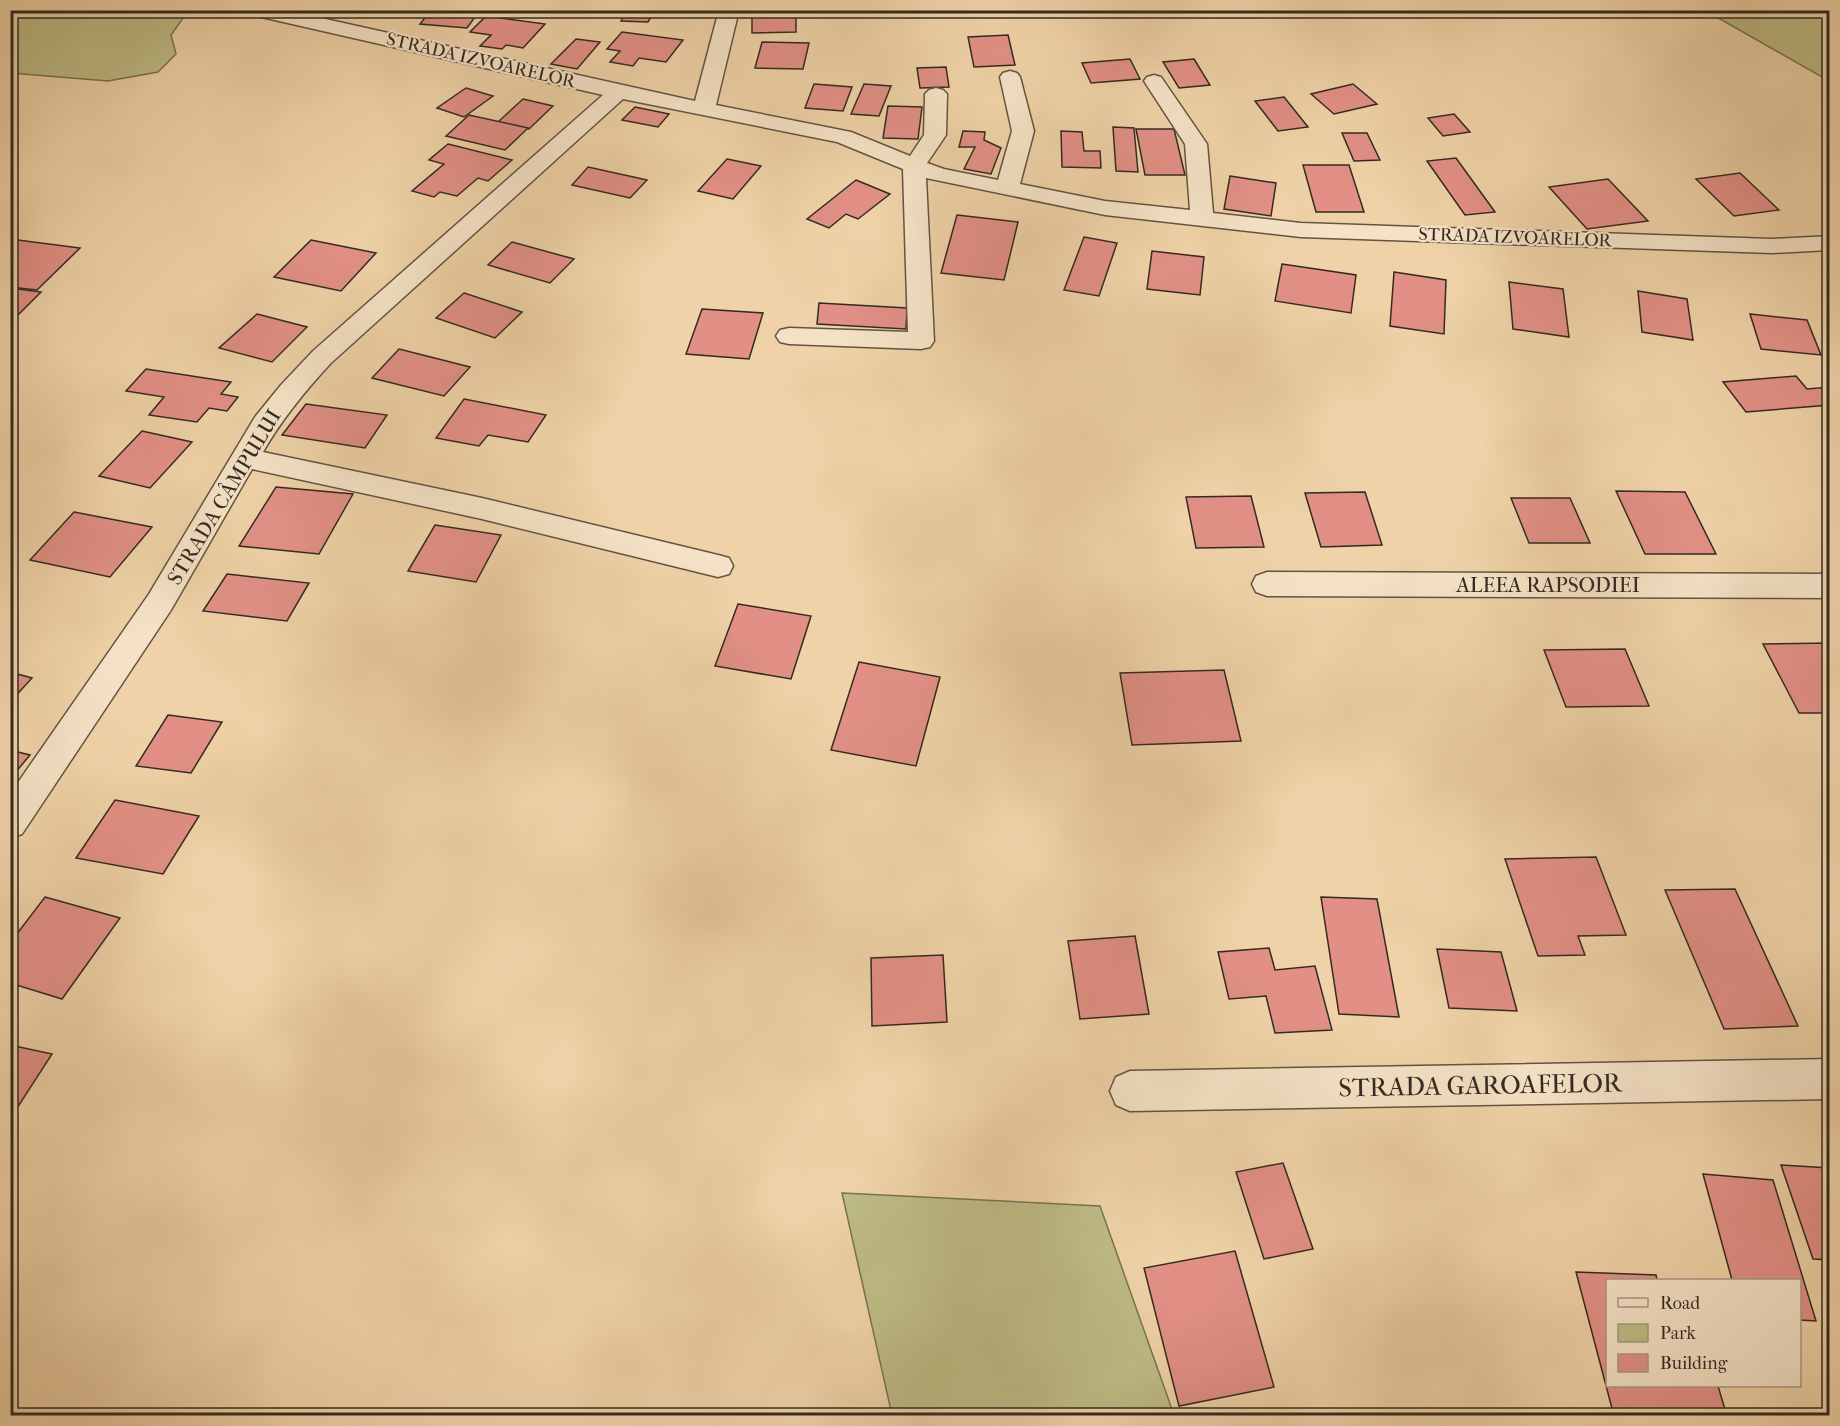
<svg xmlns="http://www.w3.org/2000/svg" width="1840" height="1426" viewBox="0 0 1840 1426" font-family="'IM FELL French Canon',serif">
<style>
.green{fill:#bebb84;stroke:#787253;stroke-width:1.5}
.building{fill:#e29086;stroke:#332a22;stroke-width:1.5}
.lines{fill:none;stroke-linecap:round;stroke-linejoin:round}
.minor-casing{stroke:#625443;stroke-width:3}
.minor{fill:#f5e2c6;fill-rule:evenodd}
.labels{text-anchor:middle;stroke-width:4.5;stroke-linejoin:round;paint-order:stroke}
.far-street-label{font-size:18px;fill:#332a22;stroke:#f5e2c6}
.street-label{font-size:21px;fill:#332a22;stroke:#f5e2c6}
.near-street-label{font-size:26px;fill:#332a22;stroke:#f5e2c6}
</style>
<rect width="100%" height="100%" fill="#efd2a7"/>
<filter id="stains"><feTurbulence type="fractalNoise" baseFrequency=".00333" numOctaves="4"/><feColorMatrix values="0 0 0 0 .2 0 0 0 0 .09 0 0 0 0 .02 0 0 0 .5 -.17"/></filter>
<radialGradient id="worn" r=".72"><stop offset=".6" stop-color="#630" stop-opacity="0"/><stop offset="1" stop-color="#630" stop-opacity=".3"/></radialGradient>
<g class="green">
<polygon points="10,11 11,10 188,11 171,35 176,54 158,72 108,81 11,73"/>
<polygon points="1706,11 1829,11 1829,81"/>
<polygon points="842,1193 1100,1206 1174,1415 892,1415"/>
</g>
<g class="building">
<polygon points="377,10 414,10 409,16 375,13"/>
<polygon points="431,10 480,10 467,28 420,24"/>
<polygon points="627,10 655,10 648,22 621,21"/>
<polygon points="752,10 796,10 796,32 752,33"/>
<polygon points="486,16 545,24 523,48 506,45 502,49 480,46 491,35 470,32"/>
<polygon points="622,32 683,40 666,62 639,58 633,66 610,62 620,51 607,49"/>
<polygon points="1008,35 1015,65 974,67 968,37"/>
<polygon points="576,39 600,42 577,69 551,64"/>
<polygon points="762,42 809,43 803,69 755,68"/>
<polygon points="1130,59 1140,79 1091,83 1082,63"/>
<polygon points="1194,59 1210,85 1179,88 1163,62"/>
<polygon points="946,67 949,87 920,88 917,68"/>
<polygon points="814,84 852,87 843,111 805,108"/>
<polygon points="864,84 891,86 879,116 851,114"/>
<polygon points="1353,84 1377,104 1334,114 1311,94"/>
<polygon points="466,88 493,96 464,117 437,108"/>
<polygon points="1284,97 1308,127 1278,131 1255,101"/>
<polygon points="523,99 553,106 529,129 498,122"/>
<polygon points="888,106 922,107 918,139 883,138"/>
<polygon points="635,107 669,114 658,127 622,120"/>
<polygon points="1454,114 1470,132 1443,136 1428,118"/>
<polygon points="469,115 528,128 505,150 446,136"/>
<polygon points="1113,127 1134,128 1138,172 1116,171"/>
<polygon points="1136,129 1174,129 1185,175 1145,175"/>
<polygon points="963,131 985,132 984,140 1001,148 991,174 964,169 975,147 959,147"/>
<polygon points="1061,131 1082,132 1084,151 1100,151 1101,168 1062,167"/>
<polygon points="1342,133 1367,133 1380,160 1354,161"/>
<polygon points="448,144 512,160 488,181 478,178 457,196 440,192 434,197 412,191 444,164 429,160"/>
<polygon points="1456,158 1495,212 1465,215 1427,161"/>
<polygon points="727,159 761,166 733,199 698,191"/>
<polygon points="1303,165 1349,165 1364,212 1316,212"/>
<polygon points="588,167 647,180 630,198 572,185"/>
<polygon points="1740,173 1779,210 1734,216 1696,179"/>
<polygon points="1230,176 1276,183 1271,216 1224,209"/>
<polygon points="1608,179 1648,221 1587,229 1549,187"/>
<polygon points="856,180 890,194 858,219 846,214 829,228 807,219"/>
<polygon points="957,215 1018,222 1004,280 941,273"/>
<polygon points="1084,237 1117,243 1099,296 1064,290"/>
<polygon points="10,239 80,248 37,290 10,287"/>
<polygon points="311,240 376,253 341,291 274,277"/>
<polygon points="512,242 574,259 550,283 488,265"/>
<polygon points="1152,251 1204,257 1200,295 1147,289"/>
<polygon points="1282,264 1356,275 1351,313 1275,301"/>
<polygon points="1394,272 1446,280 1444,334 1390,326"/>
<polygon points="1509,282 1563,289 1569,337 1513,329"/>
<polygon points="10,288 41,292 10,323"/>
<polygon points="1638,291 1687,299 1693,340 1642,332"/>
<polygon points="464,293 522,312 495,338 436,318"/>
<polygon points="819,303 907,308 906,329 817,324"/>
<polygon points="702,309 763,313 749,359 686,354"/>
<polygon points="257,314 307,327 272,362 219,348"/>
<polygon points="1750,314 1807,320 1821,355 1761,349"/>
<polygon points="399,349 470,367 444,396 372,378"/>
<polygon points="146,369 231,382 221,394 238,397 227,411 209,408 197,422 149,415 164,397 126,391"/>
<polygon points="1796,376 1807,389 1830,387 1830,405 1746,412 1723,382"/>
<polygon points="464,399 546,415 528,442 488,435 479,446 436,438"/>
<polygon points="306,404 387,415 365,448 282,435"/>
<polygon points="142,431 192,442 150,488 99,476"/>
<polygon points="276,487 353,494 319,554 239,546"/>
<polygon points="1616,491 1685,492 1716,554 1645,554"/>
<polygon points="1365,492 1382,545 1321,547 1305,493"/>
<polygon points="1251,496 1264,547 1196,548 1186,497"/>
<polygon points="1511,498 1570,498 1590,543 1529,543"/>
<polygon points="74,512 152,527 110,577 30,560"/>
<polygon points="435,525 501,535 476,582 408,571"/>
<polygon points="227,574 309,583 287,621 203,611"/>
<polygon points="738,604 811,616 791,679 715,666"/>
<polygon points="1830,643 1830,713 1799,713 1763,644"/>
<polygon points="1625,649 1649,706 1566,707 1544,650"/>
<polygon points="859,662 940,677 916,766 831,750"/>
<polygon points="1224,670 1241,741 1132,745 1120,673"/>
<polygon points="10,672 32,678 10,702"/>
<polygon points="168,715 222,722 191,773 136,766"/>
<polygon points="10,750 30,755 10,779"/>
<polygon points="115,800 199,816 163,874 76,858"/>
<polygon points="1596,857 1626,935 1578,936 1585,955 1538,956 1505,859"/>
<polygon points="1735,889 1798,1026 1724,1029 1665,890"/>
<polygon points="45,897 120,918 62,999 10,983 10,943"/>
<polygon points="1321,897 1377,899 1399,1017 1339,1014"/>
<polygon points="1135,936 1149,1014 1080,1019 1068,941"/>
<polygon points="1269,948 1275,970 1315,966 1332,1030 1275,1033 1266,996 1229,999 1218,952"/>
<polygon points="1437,949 1501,952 1517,1011 1449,1008"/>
<polygon points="943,955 947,1022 872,1026 871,958"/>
<polygon points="10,1045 52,1054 10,1119"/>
<polygon points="1283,1163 1313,1249 1264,1259 1236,1172"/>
<polygon points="1781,1165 1830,1168 1830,1260 1813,1259"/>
<polygon points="1703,1174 1773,1180 1816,1321 1800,1320 1800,1280 1732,1280"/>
<polygon points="1235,1251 1274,1387 1179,1406 1144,1268"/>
<polygon points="1576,1272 1656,1275 1657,1280 1608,1280 1608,1386 1718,1386 1727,1416 1614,1416"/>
</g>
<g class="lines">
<g class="minor-casing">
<g id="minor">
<path d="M248 10H285L695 101 719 10H739L716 105 851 132 910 156 924 135 925 94 929 90 936 88 943 90 947 94 946 135 927 163 944 169 998 180 1012 131 1000 77 1003 73 1010 71 1017 73 1020 77 1034 131 1020 184 1105 201 1190 210 1185 144 1144 81 1147 77 1154 75 1161 77 1207 144 1213 213 1301 223 1772 239 1830 236V250L1772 253 1301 237 1105 215 926 178 934 341 930 347 921 349 789 344 780 342 776 336 780 330 789 328 908 332 903 169 837 142 623 99 331 363C305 391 282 419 263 452L482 498 718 555 729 558 733 566 729 574 718 577 482 519 252 469 171 610 22 834 10 838V794L149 594 255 417 281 385 313 351 603 95 257 16 250 14Z"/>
<polygon points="1267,572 1830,574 1830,598 1267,596 1256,592 1252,584 1256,576"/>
<polygon points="1830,1059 1830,1099 1130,1111 1116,1105 1110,1091 1116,1077 1130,1071"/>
</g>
</g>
<use href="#minor" class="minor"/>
</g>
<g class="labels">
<g class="far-street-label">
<text transform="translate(481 60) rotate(13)" y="6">STRADA IZVOARELOR</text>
<text transform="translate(1515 237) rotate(2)" y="6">STRADA IZVOARELOR</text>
</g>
<g class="street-label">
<text transform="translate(224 497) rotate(-59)" y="7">STRADA CÂMPULUI</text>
<text x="1548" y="592">ALEEA RAPSODIEI</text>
</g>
<g class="near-street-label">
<text transform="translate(1480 1085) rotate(-1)" y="9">STRADA GAROAFELOR</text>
</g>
</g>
<rect width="1840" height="1426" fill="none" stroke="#efd2a7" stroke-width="36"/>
<rect x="12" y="12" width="1816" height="1402" fill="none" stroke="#332a22" stroke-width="3"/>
<rect x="18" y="18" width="1804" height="1390" fill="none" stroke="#332a22" stroke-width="1.5"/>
<rect x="1606" y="1279" width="195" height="108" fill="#f5e2c6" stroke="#a79884" stroke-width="1.5"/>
<rect x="1618" y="1298" width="30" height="9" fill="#f5e2c6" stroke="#a79884" stroke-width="1.5"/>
<text x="1660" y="1309" font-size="18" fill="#332a22">Road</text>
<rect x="1618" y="1324" width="30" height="18" fill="#bebb84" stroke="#a79884" stroke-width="1.5"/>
<text x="1660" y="1339" font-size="18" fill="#332a22">Park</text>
<rect x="1618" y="1354" width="30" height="18" fill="#e29086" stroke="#a79884" stroke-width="1.5"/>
<text x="1660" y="1369" font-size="18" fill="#332a22">Building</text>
<rect width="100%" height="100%" filter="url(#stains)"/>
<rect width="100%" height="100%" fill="url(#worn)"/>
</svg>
